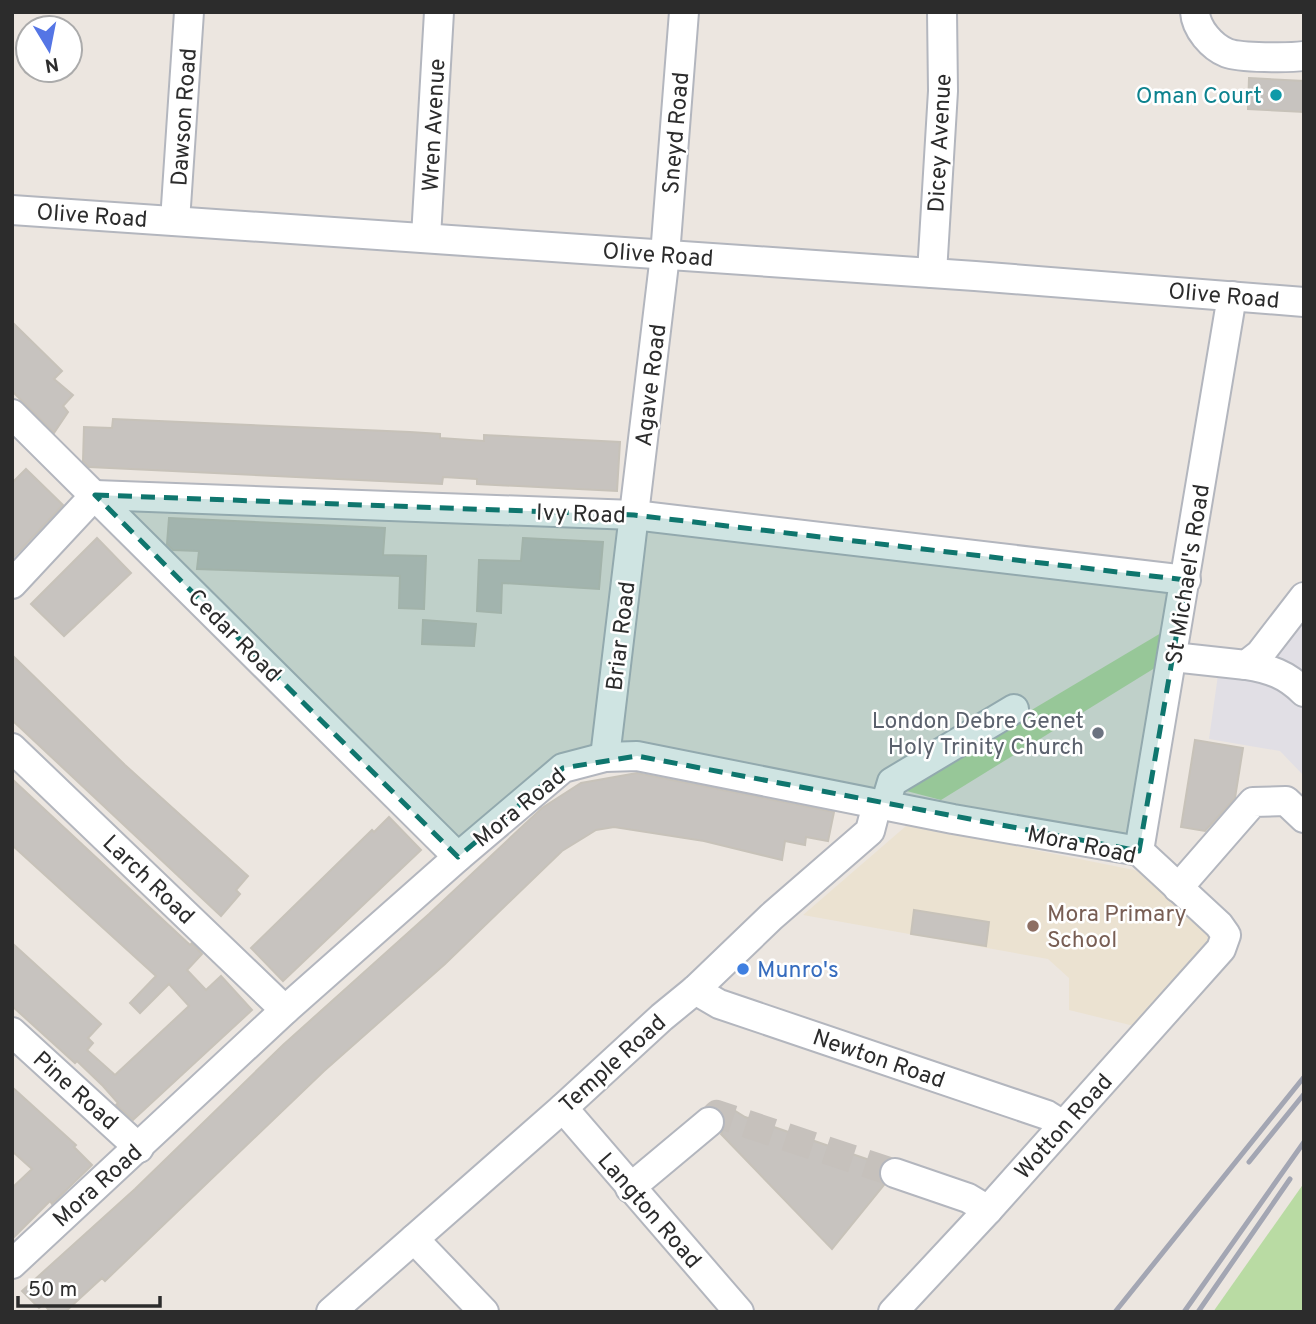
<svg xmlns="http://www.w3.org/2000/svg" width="1316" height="1324" viewBox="0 0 1316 1324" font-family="Overpass,sans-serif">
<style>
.industrial{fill:#e1dfe5}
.education{fill:#ebe2d1}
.green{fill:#b9dba3}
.building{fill:#c7c3bf;stroke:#c7c2b9;stroke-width:2}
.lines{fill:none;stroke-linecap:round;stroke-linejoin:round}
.minor-tunnel{stroke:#c6c1bc;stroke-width:28;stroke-dasharray:28 14;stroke-linecap:butt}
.minor-casing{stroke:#b3b6be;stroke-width:32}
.minor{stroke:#fff;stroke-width:28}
.rail{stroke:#a3a6b3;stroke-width:5}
.marked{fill:#0f766e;fill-opacity:0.2;stroke:#0f766e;stroke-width:5;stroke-dasharray:14 9;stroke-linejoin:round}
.culture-dot{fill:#0f9aa8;stroke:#fff;stroke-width:2.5}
.worship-dot{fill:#6b7280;stroke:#fff;stroke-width:2.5}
.education-dot{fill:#8d6e63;stroke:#fff;stroke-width:2.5}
.shop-dot{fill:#3f7fe0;stroke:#fff;stroke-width:2.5}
.labels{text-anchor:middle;stroke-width:5;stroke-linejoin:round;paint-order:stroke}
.culture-label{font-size:23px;fill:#0d838f;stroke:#fff;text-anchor:end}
.street-label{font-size:23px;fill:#2c2c2c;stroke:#fff}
.worship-label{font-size:23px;fill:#5b616d;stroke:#fff;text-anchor:end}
.education-label{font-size:23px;fill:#785e54;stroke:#fff;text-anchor:start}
.shop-label{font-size:23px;fill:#366cbe;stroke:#fff;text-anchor:start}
</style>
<rect width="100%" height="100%" fill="#ece6e0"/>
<polygon class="industrial" points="1304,610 1304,776 1280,751 1209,739 1218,675"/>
<polygon class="education" points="906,826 916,826 1139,871 1212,938 1134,1026 1069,1010 1069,978 1048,959 803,915"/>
<g class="green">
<polygon points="1161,633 1158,666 941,800 899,789"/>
<polygon points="1304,1183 1304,1312 1213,1312"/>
</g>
<g class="building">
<polygon points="1249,78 1304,81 1304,112 1248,109"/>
<polygon points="12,322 62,371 54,379 73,395 63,406 68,412 54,433 12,391"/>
<polygon points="113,419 410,432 440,434 440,438 484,441 484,435 620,442 617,491 477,484 477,479 443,477 442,484 89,467 83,461 84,427 112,428"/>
<polygon points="26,469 63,505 12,559 12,483"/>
<polygon points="169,518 385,528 383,555 426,556 424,609 399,608 400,576 197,569 199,551 173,550 167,544"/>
<polygon points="97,538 131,573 64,636 31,604"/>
<polygon points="523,538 603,542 599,589 502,583 501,613 477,611 479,560 521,561"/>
<polygon points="423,620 476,624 474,646 422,644"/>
<polygon points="12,655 125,765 248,876 236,890 240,894 221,916 12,720"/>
<polygon points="1195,740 1243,748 1235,798 1205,831 1181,827"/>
<polygon points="637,773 834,812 828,841 806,837 805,845 785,841 782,860 704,841 614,827 596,830 588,835 562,851 445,964 324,1071 105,1281 102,1278 65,1312 50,1312 44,1304 39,1308 22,1291 135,1189 283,1045 429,914 542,808 581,783"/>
<polygon points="12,779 190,945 192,943 202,954 187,970 206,990 221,976 252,1010 133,1120 116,1105 118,1103 103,1086 77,1061 75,1063 12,1006 12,943 101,1024 88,1038 93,1043 87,1050 115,1075 189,1006 169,984 140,1013 130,1003 156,976 12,845"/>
<polygon points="389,817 421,850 283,981 251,948 372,830 374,832"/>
<polygon points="914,910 989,922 986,946 911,934"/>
<polygon points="12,1087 76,1145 74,1147 92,1165 52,1204 50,1201 12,1239 12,1188 32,1169 12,1151"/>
<polygon points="721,1102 745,1117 881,1164 879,1176 884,1185 832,1249 721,1134 725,1127 725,1120 722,1112 716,1108"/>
</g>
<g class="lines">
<polyline class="minor-tunnel" points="709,1122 717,1114 895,1173"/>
<g class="minor-casing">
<g id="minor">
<path d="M1195 12C1196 29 1212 47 1227 53 1240 58 1289 58 1304 56"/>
<polyline points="12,210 975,276 1304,302"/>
<polyline points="175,221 189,12"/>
<polyline points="426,237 439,12"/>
<polyline points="932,273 943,91 942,12"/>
<polyline points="12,414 458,857"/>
<polyline points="12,584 95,495 634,515 1186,580"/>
<polyline points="1173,657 1246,665 1260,654 1304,597"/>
<path d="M1246 665C1270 669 1286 674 1304 692"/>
<polyline points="12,748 285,1010"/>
<polyline points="605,757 665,255 684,12"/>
<polyline points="885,805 892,782 1014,709"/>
<polyline points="1139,851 1232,296"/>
<polyline points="1178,888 1253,802 1286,801 1304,818"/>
<polyline points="695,990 719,1004 1047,1115 1063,1125"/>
<polyline points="12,1032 139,1148"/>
<polyline points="563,1108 739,1312"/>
<polyline points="895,1173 968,1198 988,1210"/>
<polyline points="630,1188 709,1122"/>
<polyline points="414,1239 484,1312"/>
<polyline points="12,1264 285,1010 458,857 563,768 605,757 637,756 953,819 1139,851 1219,925 1226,935 1221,949 988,1210 893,1312"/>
<polyline points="331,1312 563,1108 662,1017 695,990 771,917 870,831 877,804"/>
</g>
</g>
<use href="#minor" class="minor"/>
<g class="rail">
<polyline points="1249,1162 1304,1094"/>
<polyline points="1115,1312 1304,1077"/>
<polyline points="1184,1312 1304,1142"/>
<polyline points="1198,1312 1290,1179"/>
</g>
</g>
<path class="marked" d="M95 495 634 515 1186 580 1139 851 637 756 563 768 458 857Z"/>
<circle class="culture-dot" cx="1276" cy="95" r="7"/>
<circle class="worship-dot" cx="1098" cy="733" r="7"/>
<circle class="education-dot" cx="1033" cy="926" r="7"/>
<circle class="shop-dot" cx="743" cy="969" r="7"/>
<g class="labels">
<g class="culture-label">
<text x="1262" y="103">Oman Court</text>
</g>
<g class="street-label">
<text transform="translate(183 117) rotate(-86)" y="8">Dawson Road</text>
<text transform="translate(433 125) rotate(-87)" y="8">Wren Avenue</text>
<text transform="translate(675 133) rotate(-85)" y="8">Sneyd Road</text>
<text transform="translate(939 143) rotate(-87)" y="8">Dicey Avenue</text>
<text transform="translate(92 215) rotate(4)" y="8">Olive Road</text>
<text transform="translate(658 254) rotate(4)" y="8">Olive Road</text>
<text transform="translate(1224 295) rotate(5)" y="8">Olive Road</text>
<text transform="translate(650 385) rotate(-83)" y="8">Agave Road</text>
<text transform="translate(581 513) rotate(2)" y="8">Ivy Road</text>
<text transform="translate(1187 574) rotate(-81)" y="8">St Michael's Road</text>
<text transform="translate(235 635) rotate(45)" y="8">Cedar Road</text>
<text transform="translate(620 636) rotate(-83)" y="8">Briar Road</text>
<text transform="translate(519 807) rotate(-39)" y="8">Mora Road</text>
<text transform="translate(1082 844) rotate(12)" y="8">Mora Road</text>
<text transform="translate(149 879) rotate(44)" y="8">Larch Road</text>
<text transform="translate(879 1058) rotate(19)" y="8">Newton Road</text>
<text transform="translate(612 1063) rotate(-42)" y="8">Temple Road</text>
<text transform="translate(76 1090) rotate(42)" y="8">Pine Road</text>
<text transform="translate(1063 1126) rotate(-48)" y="8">Wotton Road</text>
<text transform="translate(97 1185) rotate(-42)" y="8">Mora Road</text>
<text transform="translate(650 1210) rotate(49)" y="8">Langton Road</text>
</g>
<g class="worship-label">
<text x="1084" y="728">London Debre Genet<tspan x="1084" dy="26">Holy Trinity Church</tspan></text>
</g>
<g class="education-label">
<text x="1047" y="921">Mora Primary<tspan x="1047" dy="26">School</tspan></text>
</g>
<g class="shop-label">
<text x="757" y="977">Munro's</text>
</g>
</g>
<rect width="1316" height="1324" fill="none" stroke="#2c2c2c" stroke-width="28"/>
<g transform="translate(49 49) rotate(170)"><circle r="33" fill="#ffffff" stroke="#ababab" stroke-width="2"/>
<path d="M0-5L12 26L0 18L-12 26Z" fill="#5475e5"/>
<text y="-10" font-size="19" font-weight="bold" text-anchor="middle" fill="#2c2c2c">N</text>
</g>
<path d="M18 1296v10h142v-10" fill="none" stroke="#2c2c2c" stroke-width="3.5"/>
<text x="28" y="1296" font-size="21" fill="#2c2c2c" stroke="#ffffff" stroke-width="5" paint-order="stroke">50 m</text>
</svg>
